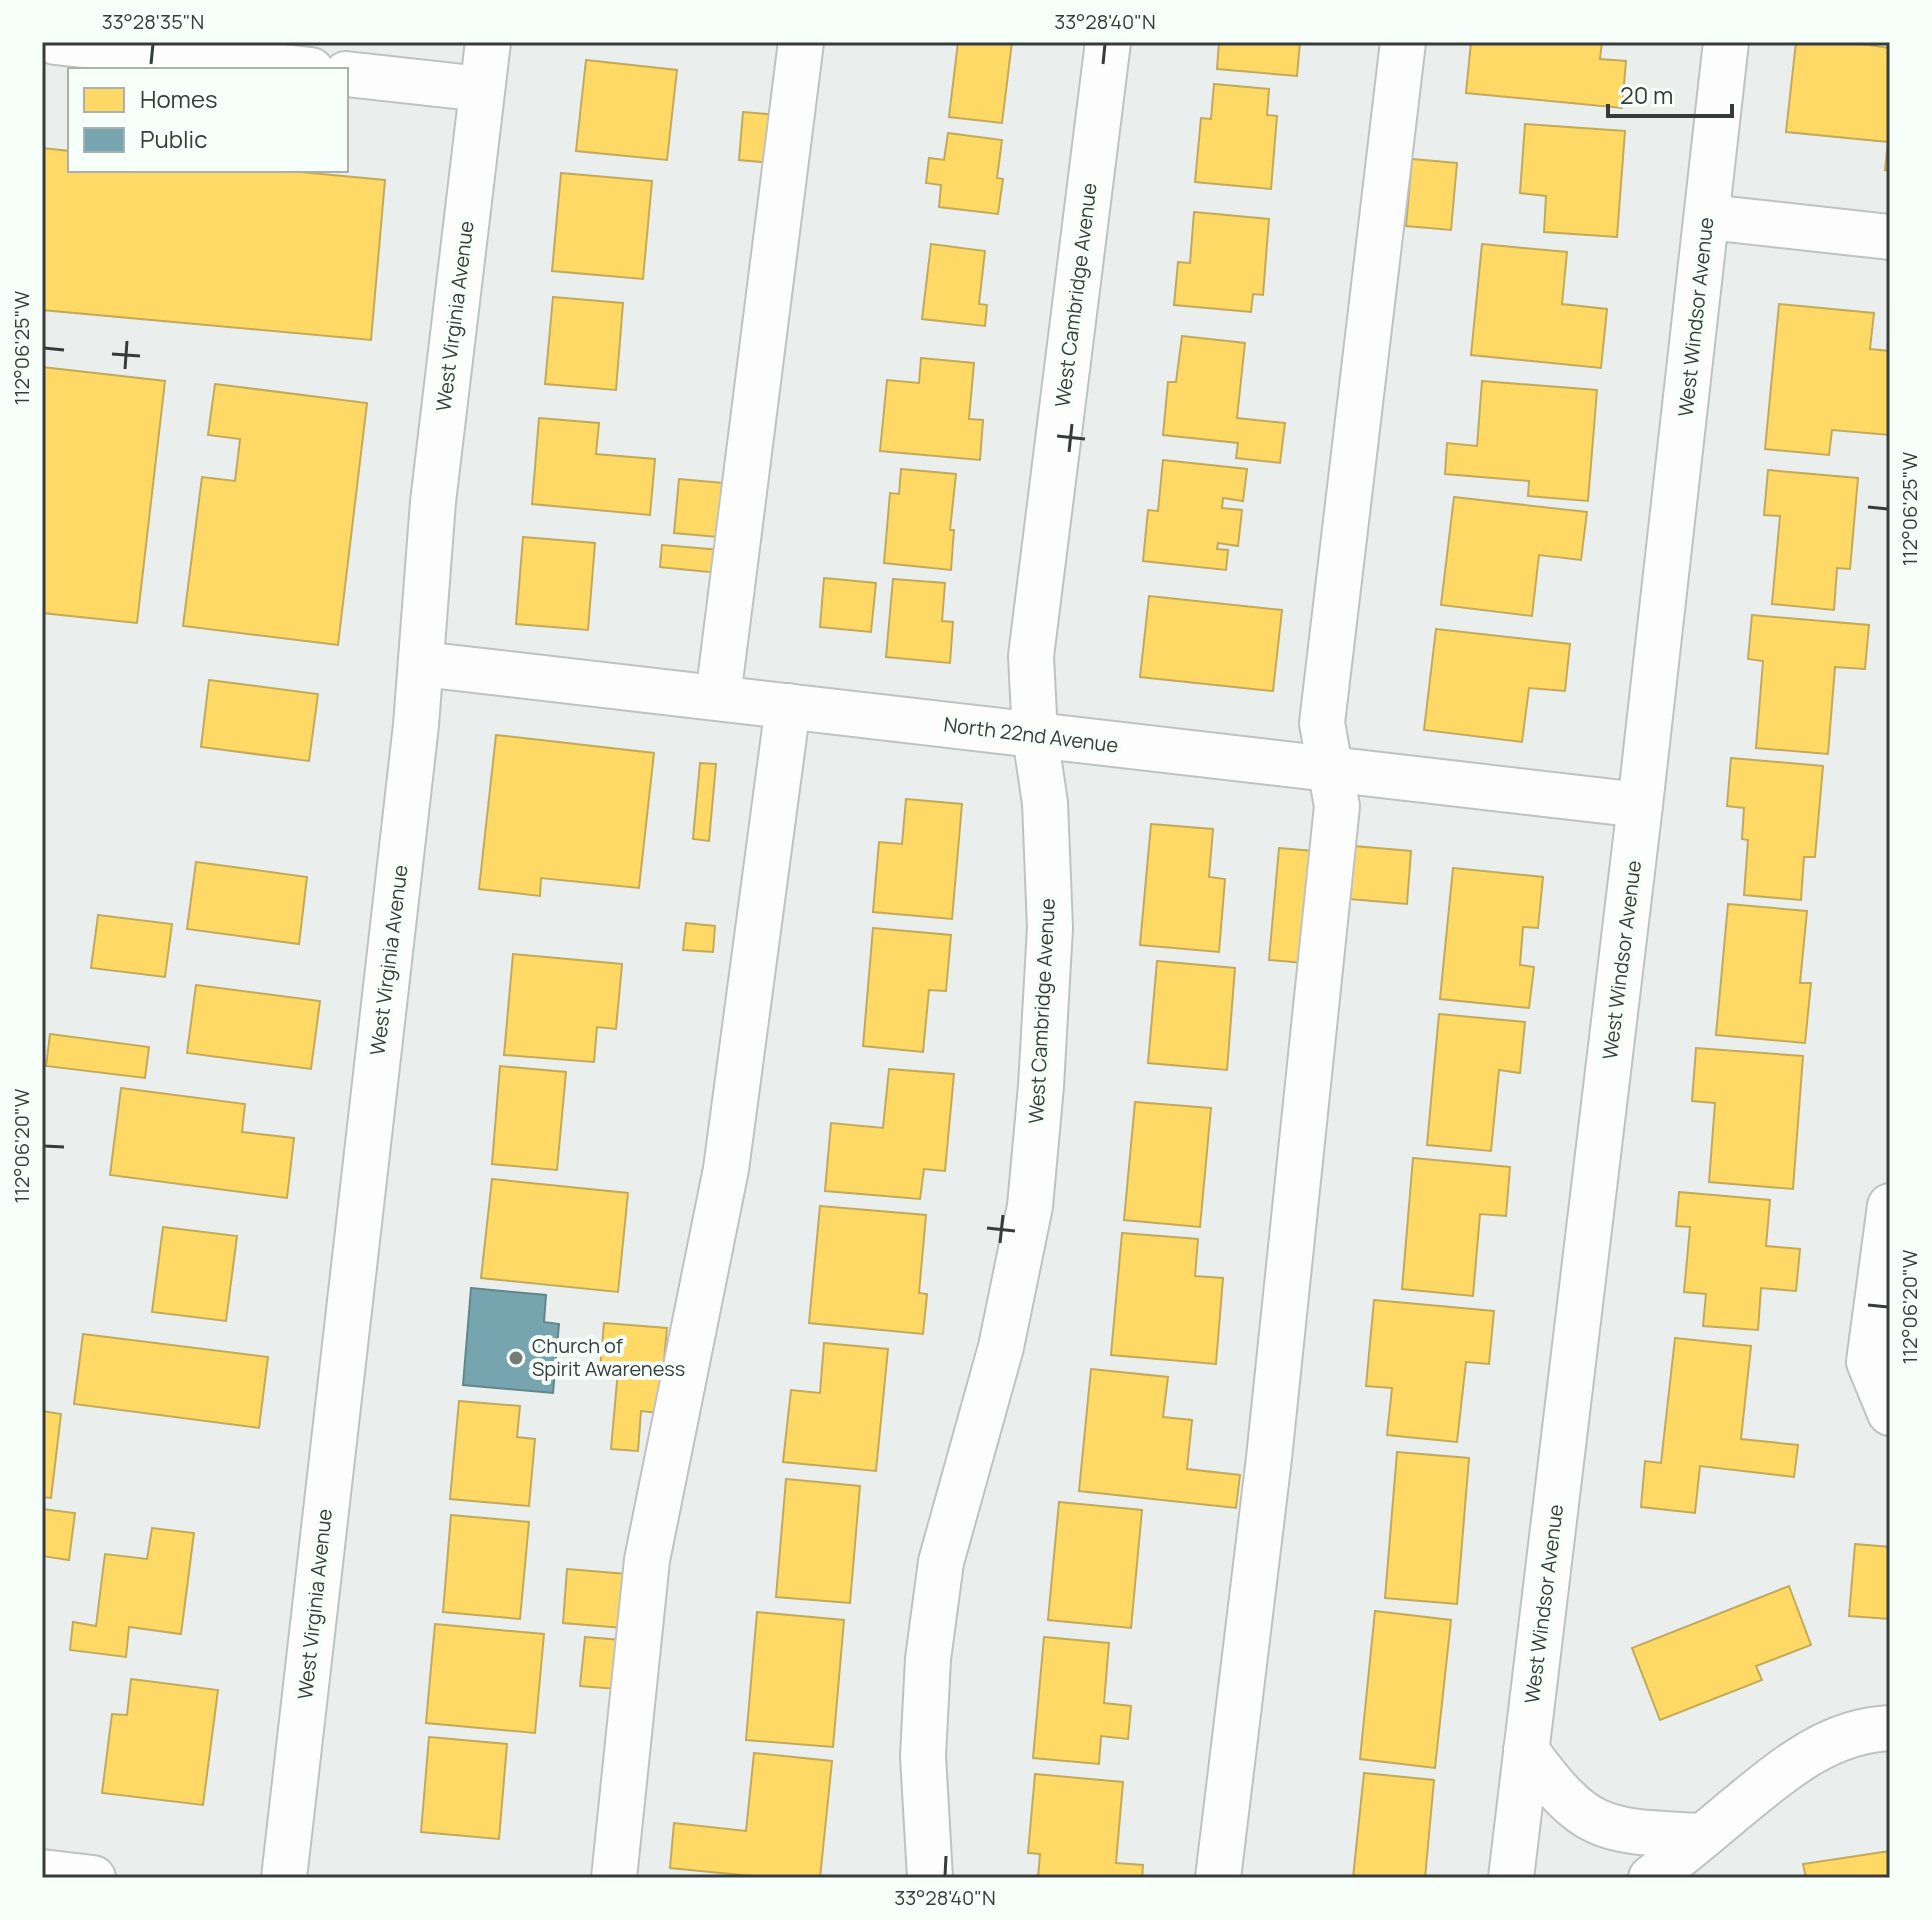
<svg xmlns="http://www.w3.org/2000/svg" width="1932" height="1920" viewBox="0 0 1932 1920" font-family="Manrope,sans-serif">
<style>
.homes{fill:#ffd966;stroke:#c3aa59;stroke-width:2}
.public{fill:#76a5af;stroke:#63868c;stroke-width:2}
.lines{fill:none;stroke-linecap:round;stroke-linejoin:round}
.minor-casing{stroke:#bec2c0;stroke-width:48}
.minor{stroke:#fcfdfc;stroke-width:44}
.ticks{fill:none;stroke:#373c3a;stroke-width:3}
.poi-dot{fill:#767b79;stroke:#f6fffa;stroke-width:3}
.labels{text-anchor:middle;stroke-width:8;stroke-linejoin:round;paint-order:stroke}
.street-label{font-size:20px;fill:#373c3a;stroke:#f6fffa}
.poi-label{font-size:20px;fill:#373c3a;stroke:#f6fffa;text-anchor:start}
.neatline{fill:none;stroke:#373c3a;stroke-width:3}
.ticks-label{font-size:20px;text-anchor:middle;fill:#373c3a}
</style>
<rect width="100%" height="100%" fill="#eaefed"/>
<g class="homes">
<polygon points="958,42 1012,42 1002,123 949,117"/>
<polygon points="1219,42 1300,42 1297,76 1217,69"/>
<polygon points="1471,42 1602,42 1600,59 1626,61 1622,108 1466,93"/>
<polygon points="1796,42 1848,42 1890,48 1890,170 1885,170 1888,142 1786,132"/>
<polygon points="586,60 677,70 667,160 576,151"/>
<polygon points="1214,84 1269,89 1267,115 1277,116 1271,189 1195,182 1201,118 1211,119"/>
<polygon points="743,112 778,115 774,163 739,160"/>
<polygon points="1525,124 1625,131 1617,237 1544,232 1546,196 1520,193"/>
<polygon points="948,133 1002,140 997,178 1003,179 998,214 939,207 941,185 926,183 929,158 944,160"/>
<polygon points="42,148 70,151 70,170 279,170 385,180 371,340 42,310"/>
<polygon points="1412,159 1457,163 1451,230 1406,226"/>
<polygon points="561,173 652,181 643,279 552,271"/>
<polygon points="1194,212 1269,219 1263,295 1253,294 1251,312 1174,305 1178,262 1190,263"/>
<polygon points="931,244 985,251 979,304 987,305 985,326 922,319"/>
<polygon points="1482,244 1567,252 1562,304 1607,309 1601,368 1471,355"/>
<polygon points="553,297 623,303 616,390 545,384"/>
<polygon points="1779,304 1874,313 1870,349 1890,351 1890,435 1832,430 1829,455 1765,449"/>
<polygon points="1182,336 1245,343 1237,418 1285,423 1280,463 1236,458 1238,443 1163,435 1168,382 1176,382"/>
<polygon points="921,358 974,363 969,419 983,420 980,460 880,451 887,380 919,383"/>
<polygon points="42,367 165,381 137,623 42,613"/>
<polygon points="1482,381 1597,390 1588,501 1528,496 1529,481 1445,474 1447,443 1477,446"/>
<polygon points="215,384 367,403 338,645 183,626 202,477 235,481 240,439 208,435"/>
<polygon points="539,418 599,423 596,454 655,459 650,515 532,504"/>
<polygon points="1163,460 1247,469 1243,501 1223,498 1222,508 1242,510 1238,546 1218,543 1217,549 1228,550 1226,570 1143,561 1148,510 1158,511"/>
<polygon points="901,469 956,474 950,530 954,530 951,570 884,563 890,493 899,494"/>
<polygon points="1768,470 1858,478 1850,569 1837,568 1834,610 1772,604 1780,516 1764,515"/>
<polygon points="679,479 734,484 729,538 674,533"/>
<polygon points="1454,497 1587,512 1581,560 1539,555 1532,616 1441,605"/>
<polygon points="523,537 595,543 588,630 516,624"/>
<polygon points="662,545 721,550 719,573 660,567"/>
<polygon points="824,578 876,583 871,632 820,627"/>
<polygon points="893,579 945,583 942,621 953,622 950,663 886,657"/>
<polygon points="1149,596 1282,610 1273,691 1140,677"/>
<polygon points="1752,615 1869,625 1865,669 1835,667 1828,754 1756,748 1763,661 1748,659"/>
<polygon points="1436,629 1570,644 1565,691 1529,688 1522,742 1424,730"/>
<polygon points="209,680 318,694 309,761 201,747"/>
<polygon points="496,735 654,753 639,888 541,878 540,896 479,889"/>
<polygon points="1731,758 1823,766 1815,857 1804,857 1801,900 1744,895 1748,840 1742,839 1744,808 1727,806"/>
<polygon points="700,763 716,764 709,841 693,839"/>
<polygon points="906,799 962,804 952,919 873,912 879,842 902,844"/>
<polygon points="1151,824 1213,829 1209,877 1225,879 1219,952 1140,945"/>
<polygon points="1354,846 1411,851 1407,904 1350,899"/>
<polygon points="1279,848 1314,851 1304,963 1269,960"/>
<polygon points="196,862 307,877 299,944 187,929"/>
<polygon points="1453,868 1543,877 1538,928 1523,927 1520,965 1534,967 1529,1008 1440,999"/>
<polygon points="1728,904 1807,911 1800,983 1811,983 1805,1043 1716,1035"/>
<polygon points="98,915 172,924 165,977 91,968"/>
<polygon points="686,923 715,926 713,952 683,950"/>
<polygon points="873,928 951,935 946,991 929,990 923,1052 863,1046"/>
<polygon points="513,954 622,964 616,1029 597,1027 594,1062 504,1055"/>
<polygon points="1157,961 1235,968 1227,1070 1148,1063"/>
<polygon points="196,985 320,1001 311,1069 187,1053"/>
<polygon points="1439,1014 1525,1022 1520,1073 1499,1070 1491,1151 1427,1145"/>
<polygon points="50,1034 149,1047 145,1078 46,1066"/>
<polygon points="1696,1048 1803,1056 1793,1189 1709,1182 1715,1103 1692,1101"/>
<polygon points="500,1066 566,1072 557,1170 492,1164"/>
<polygon points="889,1069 954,1074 945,1171 924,1169 920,1199 825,1191 831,1123 883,1128"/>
<polygon points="121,1088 245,1104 242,1132 294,1138 287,1198 110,1175"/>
<polygon points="1135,1102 1211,1108 1200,1227 1124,1220"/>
<polygon points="1413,1158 1510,1167 1506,1216 1480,1214 1473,1296 1402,1289"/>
<polygon points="492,1179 628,1193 618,1292 481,1278"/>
<polygon points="1679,1192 1770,1200 1766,1246 1800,1249 1796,1291 1761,1288 1758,1330 1703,1326 1706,1294 1684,1292 1690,1227 1676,1226"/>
<polygon points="820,1206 926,1215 919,1293 927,1294 923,1334 809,1323"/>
<polygon points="163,1227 237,1236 226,1321 152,1312"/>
<polygon points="1122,1233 1198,1239 1195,1276 1223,1278 1216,1364 1111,1355"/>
<polygon points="1374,1300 1494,1311 1489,1364 1466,1362 1457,1442 1387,1435 1392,1388 1366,1386"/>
<polygon points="604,1323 667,1328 659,1413 641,1411 638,1451 611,1449 618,1370 600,1369"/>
<polygon points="83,1334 268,1357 259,1428 74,1404"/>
<polygon points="1675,1338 1751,1346 1741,1439 1798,1445 1794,1477 1700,1466 1695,1513 1641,1507 1645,1461 1661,1463"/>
<polygon points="824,1343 888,1349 876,1471 783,1462 791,1390 820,1393"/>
<polygon points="1091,1369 1168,1377 1163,1417 1192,1420 1187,1469 1240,1475 1236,1508 1079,1491"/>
<polygon points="459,1401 520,1406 517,1437 535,1439 529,1506 450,1499"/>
<polygon points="42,1411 61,1414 51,1498 42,1497"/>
<polygon points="1397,1452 1469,1458 1457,1604 1385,1598"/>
<polygon points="786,1479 860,1486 850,1603 776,1597"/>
<polygon points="1059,1502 1142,1510 1131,1628 1048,1620"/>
<polygon points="42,1509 75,1513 69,1560 42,1556"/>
<polygon points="451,1515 529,1522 520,1619 443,1612"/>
<polygon points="152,1528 194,1533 181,1634 129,1627 126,1657 70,1650 73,1622 96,1626 105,1554 147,1559"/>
<polygon points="1855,1544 1890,1547 1890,1619 1849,1616"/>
<polygon points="567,1569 627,1574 623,1628 563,1623"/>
<polygon points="1789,1586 1811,1645 1756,1666 1762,1680 1660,1720 1632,1648"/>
<polygon points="1375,1611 1451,1620 1435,1768 1360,1759"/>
<polygon points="757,1612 844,1620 833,1747 746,1740"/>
<polygon points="435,1624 544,1634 535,1733 426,1723"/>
<polygon points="585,1637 621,1640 617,1689 580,1686"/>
<polygon points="1044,1637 1109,1643 1104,1703 1131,1706 1128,1739 1101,1736 1099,1764 1033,1758"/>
<polygon points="131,1679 218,1690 203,1805 102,1793 112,1714 127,1715"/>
<polygon points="429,1737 507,1744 499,1839 421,1832"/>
<polygon points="754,1753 832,1761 820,1878 772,1878 670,1868 674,1823 746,1831"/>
<polygon points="1364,1773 1434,1780 1425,1878 1353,1878"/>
<polygon points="1035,1774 1123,1782 1116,1863 1143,1865 1142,1878 1038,1878 1040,1854 1028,1853"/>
<polygon points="1890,1851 1890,1878 1806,1878 1803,1864"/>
</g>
<polygon class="public" points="471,1288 546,1295 544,1322 559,1324 553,1393 463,1385"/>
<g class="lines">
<g class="minor-casing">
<g id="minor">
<polyline points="55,42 311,70"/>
<polyline points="346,74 482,89"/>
<polyline points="1708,217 1890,237"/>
<polyline points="422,664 1640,805"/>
<polyline points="718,697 801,42"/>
<polyline points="1890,1206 1869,1362 1890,1413"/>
<path d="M1526 1750C1587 1834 1603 1831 1703 1836"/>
<polyline points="42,1872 93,1878"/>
<polyline points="284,1878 416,725 433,502 488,42"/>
<polyline points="614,1878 647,1560 726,1169 788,706"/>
<polyline points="930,1878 923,1756 928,1659 941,1562 1001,1347 1030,1206 1041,1086 1050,928 1045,803 1035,736 1031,656 1108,42"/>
<polyline points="1218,1878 1269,1458 1337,806 1322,723 1403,42"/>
<polyline points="1511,1878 1640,805 1726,42"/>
<path d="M1651 1878C1679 1856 1706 1834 1733 1811 1781 1772 1826 1731 1890 1728"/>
</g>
</g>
<use href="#minor" class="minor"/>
</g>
<path class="ticks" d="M151 64 153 44M1103 64 1105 44M44 348 64 350M112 354 140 356M125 369 127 341M1057 436 1085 439M1069 452 1072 424M1868 507 1888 509M44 1146 64 1147M987 1228 1015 1231M1000 1243 1003 1215M1868 1305 1888 1307M945 1876 946 1856"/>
<circle class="poi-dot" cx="516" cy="1358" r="8"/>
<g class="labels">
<g class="street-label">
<text transform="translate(1076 295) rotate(-83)" y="7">West Cambridge Avenue</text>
<text transform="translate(455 316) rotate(-83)" y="7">West Virginia Avenue</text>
<text transform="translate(1696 317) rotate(-84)" y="7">West Windsor Avenue</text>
<text transform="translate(1031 735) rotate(7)" y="7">North 22nd Avenue</text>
<text transform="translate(389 960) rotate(-83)" y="7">West Virginia Avenue</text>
<text transform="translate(1622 960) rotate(-83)" y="7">West Windsor Avenue</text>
<text transform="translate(1042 1011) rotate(-87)" y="7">West Cambridge Avenue</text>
<text transform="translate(315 1604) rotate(-84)" y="7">West Virginia Avenue</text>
<text transform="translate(1544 1604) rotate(-83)" y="7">West Windsor Avenue</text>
</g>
<g class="poi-label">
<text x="532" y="1353">Church of<tspan x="532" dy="23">Spirit Awareness</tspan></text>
</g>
</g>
<rect width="1932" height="1920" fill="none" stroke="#f6fffa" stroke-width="88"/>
<rect x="68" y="68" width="280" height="104" fill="#f6fffa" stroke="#aab1ad" stroke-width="2"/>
<rect x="84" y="88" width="40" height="24" fill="#ffd966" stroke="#aab1ad" stroke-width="2"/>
<text x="140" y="108" font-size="24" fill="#373c3a">Homes</text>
<rect x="84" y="128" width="40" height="24" fill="#76a5af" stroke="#aab1ad" stroke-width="2"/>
<text x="140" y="148" font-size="24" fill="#373c3a">Public</text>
<path d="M1608 104v12h124v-12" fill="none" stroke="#373c3a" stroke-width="4"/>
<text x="1620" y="104" font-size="24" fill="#373c3a" stroke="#f6fffa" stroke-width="6" paint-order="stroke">20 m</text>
<rect x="44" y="44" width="1844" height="1832" class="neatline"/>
<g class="ticks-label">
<text x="153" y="29">33°28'35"N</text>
<text x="1105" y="29">33°28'40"N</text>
<text transform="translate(22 348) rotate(-90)" y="7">112°06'25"W</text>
<text transform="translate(1910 509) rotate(-90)" y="7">112°06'25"W</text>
<text transform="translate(22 1146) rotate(-90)" y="7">112°06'20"W</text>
<text transform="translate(1910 1307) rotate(-90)" y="7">112°06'20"W</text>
<text x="945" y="1905">33°28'40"N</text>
</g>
</svg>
